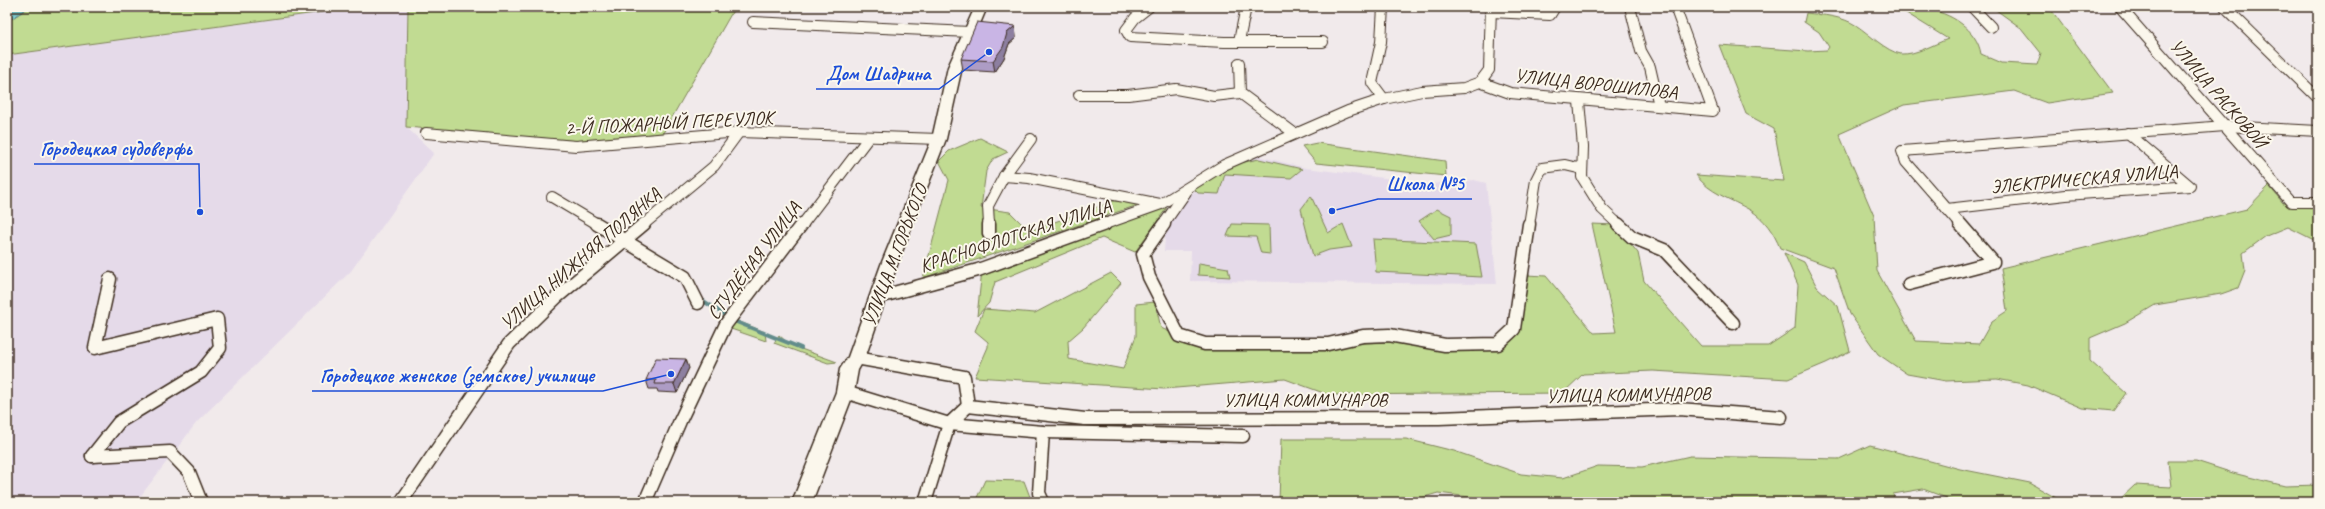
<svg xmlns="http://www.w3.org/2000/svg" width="2325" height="509" viewBox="0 0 2325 509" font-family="Caveat,sans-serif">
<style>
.built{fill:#e5dae9}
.green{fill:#c1db92;stroke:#7e8258}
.water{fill:#7ccdd4;stroke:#628c8b}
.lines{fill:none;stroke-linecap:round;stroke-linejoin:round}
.stream{stroke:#628c8b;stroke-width:4}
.street-far1-casing{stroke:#3b2a1e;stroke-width:12}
.street-casing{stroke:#3b2a1e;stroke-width:15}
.secondary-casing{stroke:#3b2a1e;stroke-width:3}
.street-far1{stroke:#fbf7ec;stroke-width:10}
.street{stroke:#fbf7ec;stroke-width:12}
.secondary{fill:#fbf7ec;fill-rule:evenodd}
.wall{fill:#ad9cc5;stroke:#3b2a1e}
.shaded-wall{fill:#8d7fa0;stroke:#3b2a1e}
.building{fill:#c9b5e5;stroke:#3b2a1e}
.labels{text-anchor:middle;stroke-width:4;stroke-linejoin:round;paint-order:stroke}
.street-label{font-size:19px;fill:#3b2a1e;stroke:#fbf7ec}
.leader{fill:none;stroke:#1d4ed8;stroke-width:1.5}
.callout-dot{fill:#1d4ed8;stroke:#fbf7ec;stroke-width:1.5}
.callout-label{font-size:20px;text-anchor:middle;font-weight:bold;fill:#1d4ed8;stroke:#fbf7ec;stroke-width:4;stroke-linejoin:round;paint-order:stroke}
</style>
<rect width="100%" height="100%" fill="#f1eaeb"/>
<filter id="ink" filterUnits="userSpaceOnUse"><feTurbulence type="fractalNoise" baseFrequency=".025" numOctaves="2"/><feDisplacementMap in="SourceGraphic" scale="8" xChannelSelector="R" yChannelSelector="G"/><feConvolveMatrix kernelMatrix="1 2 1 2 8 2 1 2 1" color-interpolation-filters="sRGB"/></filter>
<g filter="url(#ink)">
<g class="built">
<polygon points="360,7 408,7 406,127 434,153 351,271 197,422 136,502 7,502 7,55"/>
<polygon points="1258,156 1306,168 1431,184 1474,180 1486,183 1497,284 1190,281 1191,251 1164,251 1166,224 1186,198 1224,169"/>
</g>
<g class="green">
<polygon points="29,7 360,7 7,55 7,22"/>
<polygon points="408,7 735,7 663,133 577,141 406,127"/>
<path d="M1992 7H2049L2113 93 2047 103 2014 91 1904 105 1839 134 1874 216 1877 271 1916 341 1979 344 1992 321 2007 311 2001 268 2247 209 2269 186 2283 203 2318 209V242L2288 227 2266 236 2243 253 2245 270 2238 288 2221 294 2155 305 2125 323 2090 338V361L2126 393 2113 411 2082 408 2028 385 1997 379 1946 381 1907 374 1878 354 1850 314 1834 268 1780 248C1774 233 1764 218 1750 210 1731 199 1709 193 1696 175L1784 181 1774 129 1746 114 1719 45 1808 51 1827 50 1829 47 1819 32 1804 22 1806 13C1823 15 1842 16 1857 26 1868 33 1887 52 1901 54 1916 55 1934 44 1948 39L1903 11C1910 10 1918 9 1925 9 1950 12 1977 29 1981 54L2002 63 2037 65 2041 53 2021 28Z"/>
<polygon points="980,138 1008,152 993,159 986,171 981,208 1010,212 1029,231 1114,201 1144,203 923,278 949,180 939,161 949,151"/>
<polygon points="1317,143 1445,161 1446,176 1316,163 1302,146"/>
<polygon points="1259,159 1302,169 1291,178 1225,174 1219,194 1198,193 1194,189 1230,165"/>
<polygon points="1311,196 1328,233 1343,224 1352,247 1329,250 1313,256 1301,209"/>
<polygon points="1166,206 1166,209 1135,252 1102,238 995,282 989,303 977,316 982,270"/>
<polygon points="1437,209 1451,216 1451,235 1434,239 1419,221"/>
<polygon points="1232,224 1269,225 1270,254 1261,253 1256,237 1227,236"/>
<polygon points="1592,224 1615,225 1638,253 1644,281 1701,346 1768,346 1795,328 1798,285 1784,253 1804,262 1817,287 1838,306 1850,351 1826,363 1788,379 1653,371 1583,374 1563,393 1329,395 1285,379 1164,389 975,377 988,347 988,342 975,331 984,309 1035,313 1111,273 1121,283 1083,328 1068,341 1069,359 1123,369 1136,336 1136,304 1155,302 1161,328 1203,347 1400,342 1442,350 1494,350 1507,345 1520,323 1526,275 1546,276 1594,333 1616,332"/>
<polygon points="1373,239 1476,244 1482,277 1376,272"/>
<polygon points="1199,263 1228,268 1230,277 1198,275"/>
<polygon points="733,319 765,332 766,341 728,328"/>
<polygon points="779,335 790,345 837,362 828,363 774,343"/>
<polygon points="1281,439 1406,439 1454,451 1521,474 1563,478 1598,466 1642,467 1690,456 1839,459 1870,445 1960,469 2030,483 2063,502 1957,502 1923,489 1893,494 1895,502 1509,502 1438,493 1407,502 1279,502"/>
<polygon points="2168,461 2196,461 2233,473 2285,486 2318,485 2318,502 2117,502 2135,485 2171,487"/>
<polygon points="985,480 1024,481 1032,502 975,502"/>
</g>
<polygon class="water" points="7,7 29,7 7,22"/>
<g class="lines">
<polyline class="stream" points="702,300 734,321 801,348"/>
<g class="street-far1-casing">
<g id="street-far1">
<polyline points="1149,7 1135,18 1126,30 1130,37 1224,42 1323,42"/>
<polyline points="1383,7 1381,42 1372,83 1384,99"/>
<polyline points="1630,7 1641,51 1650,67 1659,106"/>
<polyline points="1972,7 1991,27"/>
<polyline points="2120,7 2291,202 2318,202"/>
<polyline points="2225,7 2318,98"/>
<polyline points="1491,12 1550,15 1555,7"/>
<polyline points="753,22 970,32"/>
<polyline points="1239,41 1246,7"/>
<polyline points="1239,63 1240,93 1294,133"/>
<polyline points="1480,82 1489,70 1491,7"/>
<polyline points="1079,95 1128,95 1176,89 1214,96 1240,93"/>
<polyline points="1579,101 1583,147 1582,177 1602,209 1619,225"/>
<polyline points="426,133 576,146 739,132 939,139"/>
<polyline points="1004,176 1029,178 1160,204"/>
<polyline points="552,197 599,225"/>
<polyline points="1947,209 2066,195 2190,186 2128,133"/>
<polyline points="643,225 714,166 739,132"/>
<polyline points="802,225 869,137"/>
<polyline points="989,225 988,206 1004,176 1031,139"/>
<polyline points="1102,225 1161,204 1224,165 1348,111 1384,99 1422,91 1464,88 1480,82 1510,93 1713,111 1675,7"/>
<polyline points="1163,225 1186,192"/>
<polyline points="1529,225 1536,180 1542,168 1565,165 1582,169"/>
<polyline points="1961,225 1906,162 1902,151 2225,126 2318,131"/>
</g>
</g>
<g class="street-casing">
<g id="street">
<polyline points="597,224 685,277 698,303"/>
<polyline points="989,224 989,234"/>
<polyline points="1164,224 1143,254 1149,277 1179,336 1205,344 1328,344 1363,336 1389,335 1445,345 1498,344 1514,329 1529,224"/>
<polyline points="1618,224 1632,237 1664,250 1733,323"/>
<polyline points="1909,284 1993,262 1960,224"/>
<polyline points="879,297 978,270 1105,224"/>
<polyline points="856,358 964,377 968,406 1085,419 1439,418 1679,409 1781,417"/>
<polyline points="845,392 949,424 1043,432 1243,436"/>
<polyline points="1043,432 1039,493 1043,502"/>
<polyline points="92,456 119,422 201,372 220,348 217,319 95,348 110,279"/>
<polyline points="92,456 170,452 189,472 201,502"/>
<polyline points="401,502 509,344 557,297 644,224"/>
<polyline points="645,502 680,421 726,324 802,224"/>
<polyline points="925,502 949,424 968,406"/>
</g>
</g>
<g class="secondary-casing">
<polygon id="secondary" points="975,7 987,7 962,67 946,139 898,262 865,358 858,370 854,392 812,502 792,502 836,392 840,369 848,357 882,262 932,139 948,67"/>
</g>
<use href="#street-far1" class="street-far1"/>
<use href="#street" class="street"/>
<use href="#secondary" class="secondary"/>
</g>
<g class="wall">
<polygon points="1015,26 1016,38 1009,44 1004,58 995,72 963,70 961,59"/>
<polygon points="689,368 677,393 658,392 657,389 649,389 646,380"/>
</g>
<g class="shaded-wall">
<polygon points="1015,26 1016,38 1009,44 1004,58 995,72 993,61 1007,33"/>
<polygon points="686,359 689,368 677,393 674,384"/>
</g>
<g class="building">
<polygon points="977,22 1015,26 1007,33 1003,47 993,61 961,59"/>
<polygon points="656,358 686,359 674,384 655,384 656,380 646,380"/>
</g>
</g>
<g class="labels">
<g class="street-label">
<text transform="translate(1596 83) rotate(6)" y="7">УЛИЦА ВОРОШИЛОВА</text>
<text transform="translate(2219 93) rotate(49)" y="7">УЛИЦА РАСКОВОЙ</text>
<text transform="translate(669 122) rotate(-3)" y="7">2-Й ПОЖАРНЫЙ ПЕРЕУЛОК</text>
<text transform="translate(2084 178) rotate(-5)" y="7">ЭЛЕКТРИЧЕСКАЯ УЛИЦА</text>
<text transform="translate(1015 235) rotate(-18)" y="7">КРАСНОФЛОТСКАЯ УЛИЦА</text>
<text transform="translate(894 255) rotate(-69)" y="7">УЛИЦА М.ГОРЬКОГО</text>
<text transform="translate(580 258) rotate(-41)" y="7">УЛИЦА НИЖНЯЯ ПОЛЯНКА</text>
<text transform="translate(753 260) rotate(-53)" y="7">СТУДЁНАЯ УЛИЦА</text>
<text transform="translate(1628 394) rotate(-1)" y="7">УЛИЦА КОММУНАРОВ</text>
<text x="1305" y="406">УЛИЦА КОММУНАРОВ</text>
</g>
</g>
<path class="leader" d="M989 52L939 89H816M200 212L199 164H34M1332 211L1378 199H1472M671 374L603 391H312"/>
<g class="callout-dot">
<circle cx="989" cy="52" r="4"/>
<circle cx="200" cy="212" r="4"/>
<circle cx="1332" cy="211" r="4"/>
<circle cx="671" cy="374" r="4"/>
</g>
<g class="callout-label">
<text x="878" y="80">Дом Шадрина</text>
<text x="116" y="155">Городецкая судоверфь</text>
<text x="1425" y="190">Школа №5</text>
<text x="457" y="382">Городецкое женское (земское) училище</text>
</g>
<rect width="2325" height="509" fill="none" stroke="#fbf7ec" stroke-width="24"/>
<rect x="12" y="12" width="2301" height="485" fill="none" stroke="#3b2a1e" stroke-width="1.5" filter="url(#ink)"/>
</svg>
